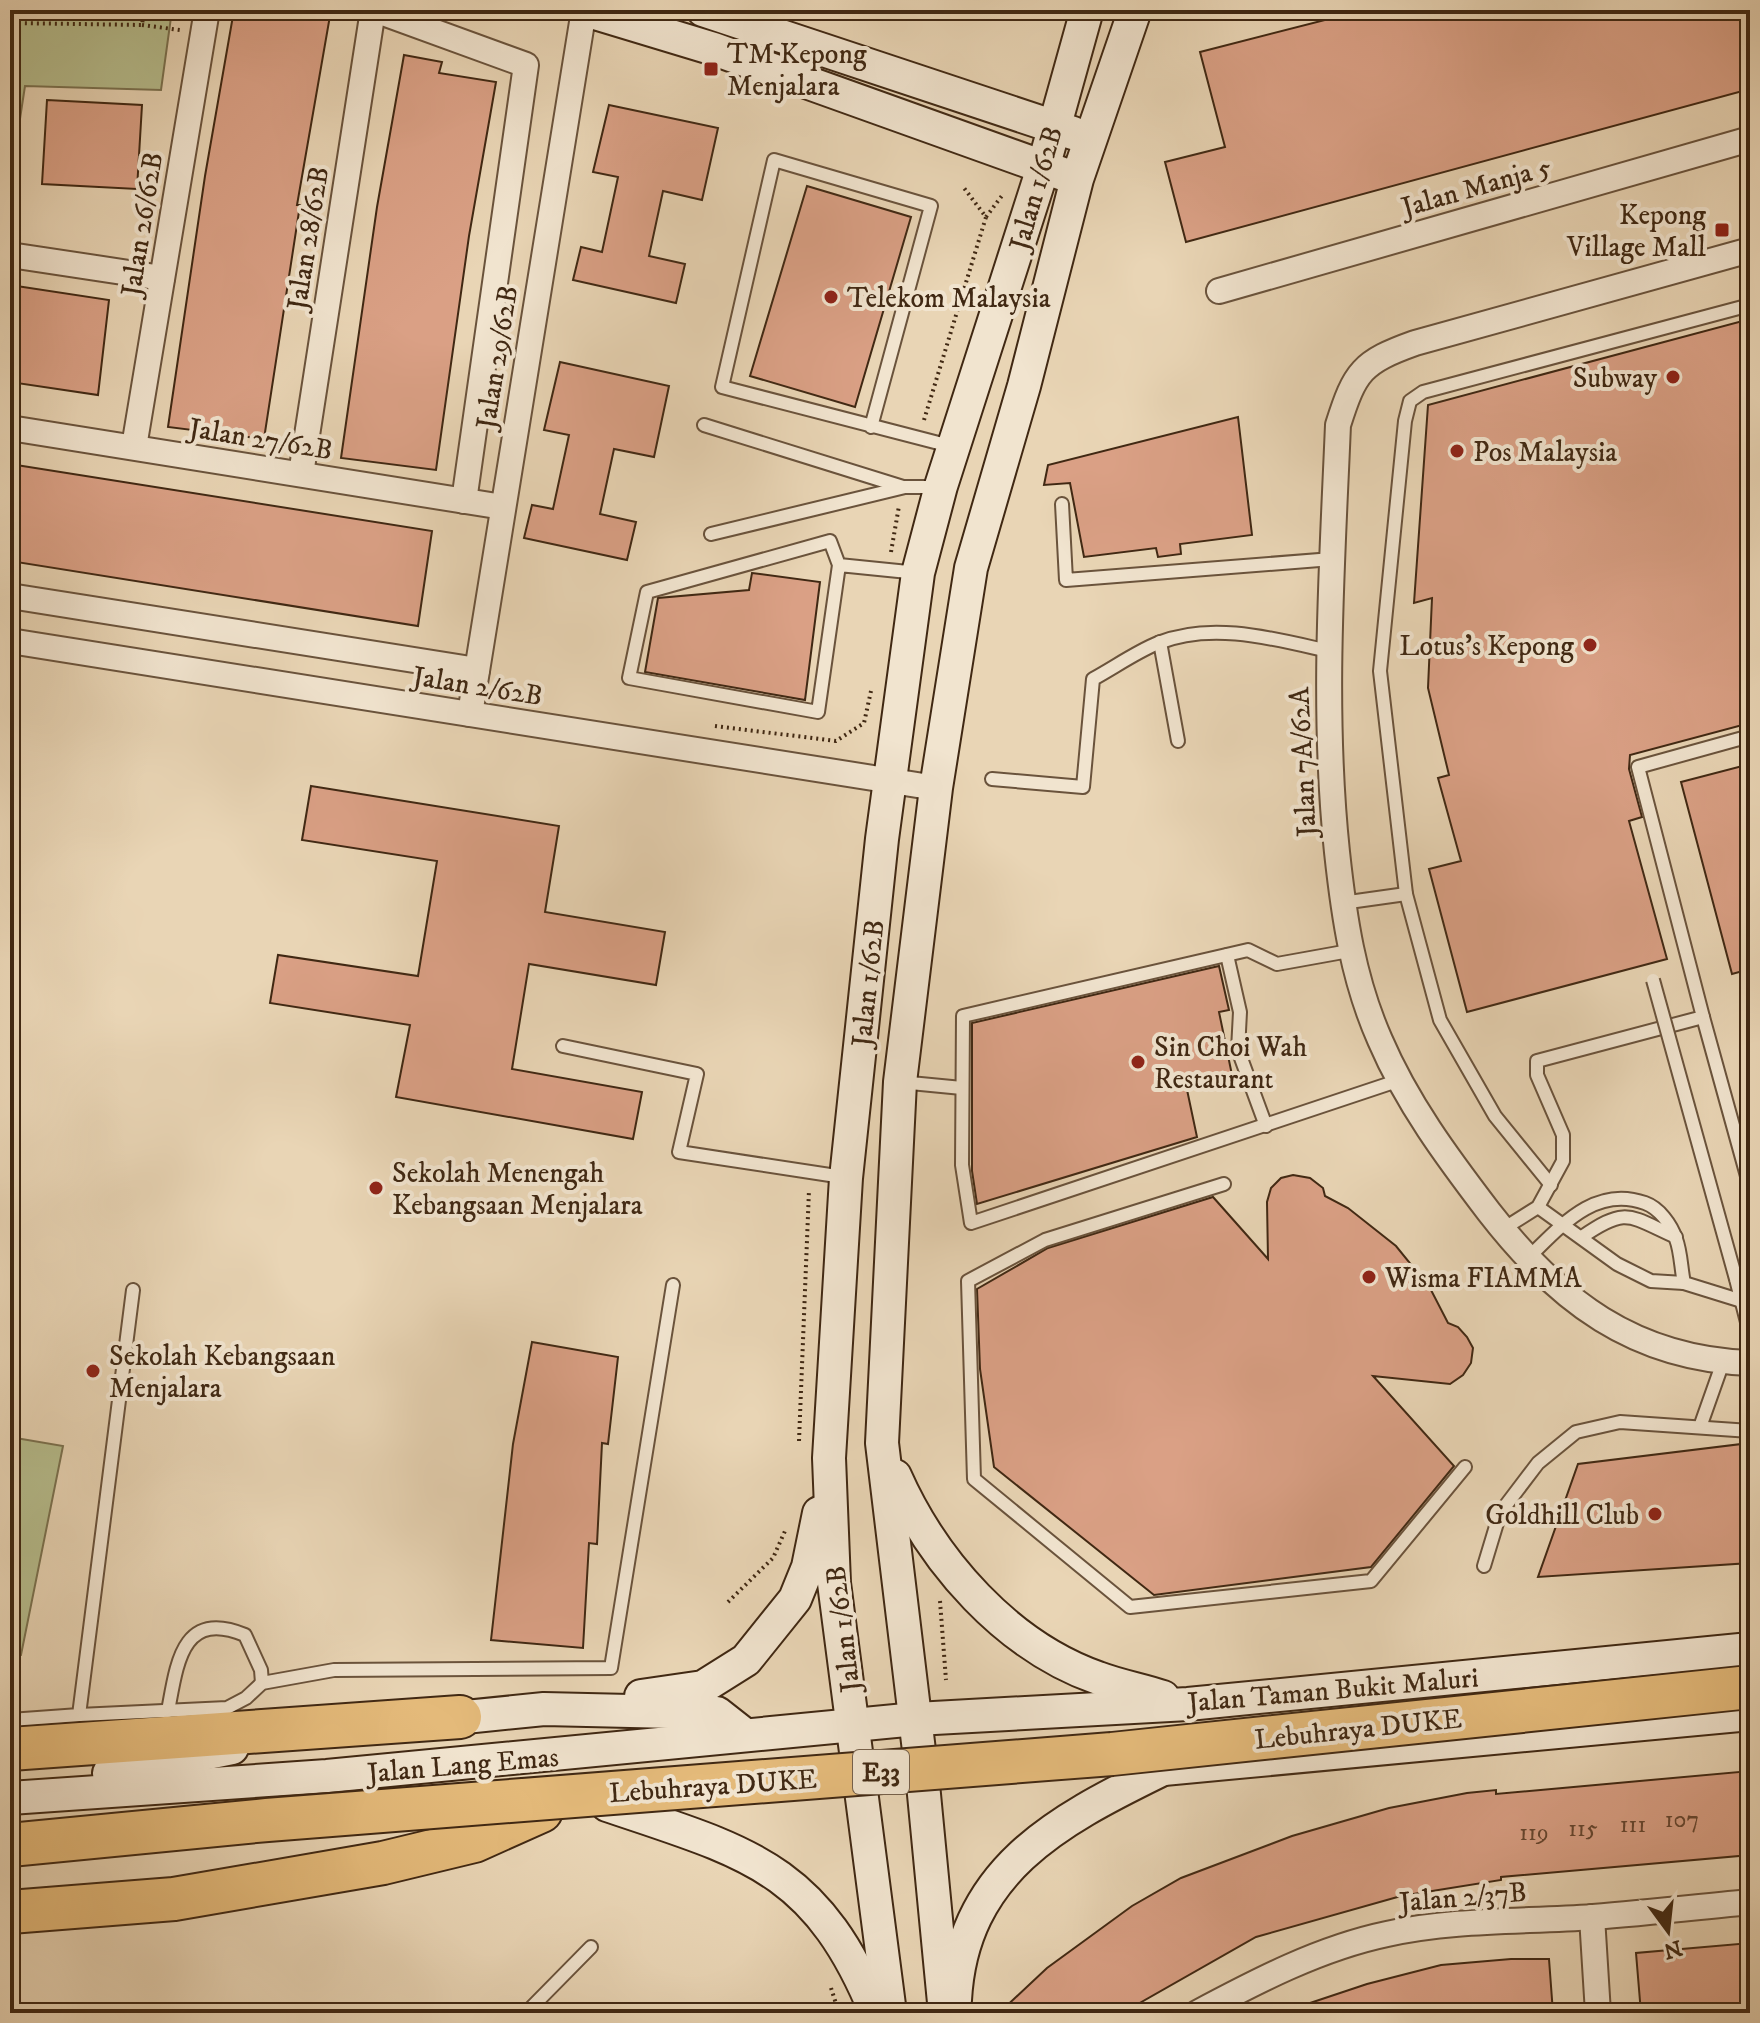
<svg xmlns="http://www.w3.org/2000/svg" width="1760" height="2023" viewBox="0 0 1760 2023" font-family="'IM FELL DW Pica',serif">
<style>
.green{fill:#b6bd8d;stroke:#7b7250;stroke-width:2}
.building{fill:#daa085;stroke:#402813;stroke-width:2}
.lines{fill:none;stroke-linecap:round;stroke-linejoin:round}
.lane-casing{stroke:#6a533c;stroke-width:16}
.street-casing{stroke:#6a533c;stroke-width:28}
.secondary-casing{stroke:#402813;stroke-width:36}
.highway-casing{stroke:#402813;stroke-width:46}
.path{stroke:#402813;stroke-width:4;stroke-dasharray:2 4;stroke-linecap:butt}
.lane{stroke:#f1e4cf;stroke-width:12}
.street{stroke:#f1e4cf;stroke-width:24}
.secondary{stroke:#f1e4cf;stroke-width:32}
.highway{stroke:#e4ba7a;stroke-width:42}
.lane-bridge-casing{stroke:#6a533c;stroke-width:16;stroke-linecap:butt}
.highway-bridge-casing{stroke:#402813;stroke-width:46;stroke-linecap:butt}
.lane-bridge{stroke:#f1e4cf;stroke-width:12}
.highway-bridge{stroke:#e4ba7a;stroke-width:42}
.poi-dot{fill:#8f2418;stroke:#f1e4cf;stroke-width:3}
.labels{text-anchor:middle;stroke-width:8;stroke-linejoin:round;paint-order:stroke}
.number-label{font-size:24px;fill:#664630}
.shield{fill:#f1e4cf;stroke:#75604b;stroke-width:2}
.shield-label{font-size:26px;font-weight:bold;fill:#402813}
.poi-label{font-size:28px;fill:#402813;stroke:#f1e4cf;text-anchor:start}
.street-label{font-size:28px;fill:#402813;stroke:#f1e4cf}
</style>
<rect width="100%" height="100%" fill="#e9d5b5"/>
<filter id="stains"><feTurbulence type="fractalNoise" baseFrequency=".0025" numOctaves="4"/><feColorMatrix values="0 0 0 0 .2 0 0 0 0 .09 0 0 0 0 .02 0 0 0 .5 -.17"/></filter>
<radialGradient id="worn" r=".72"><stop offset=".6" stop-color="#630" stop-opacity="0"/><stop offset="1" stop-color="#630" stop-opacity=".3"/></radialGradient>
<g class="green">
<polygon points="10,10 172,10 161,90 25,86 10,184"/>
<polygon points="10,1437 63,1446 21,1655 10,1654"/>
</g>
<g class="building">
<polygon points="234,10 331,10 297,205 300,205 264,439 168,427 205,176"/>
<polygon points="1364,10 1740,10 1741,16 1747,14 1750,27 1750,89 1186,242 1165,162 1225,147 1200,52"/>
<polygon points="404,55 442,62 439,73 496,82 469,236 436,470 341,458 377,207"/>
<polygon points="47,100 142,105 137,189 42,184"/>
<polygon points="609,105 718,128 702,200 663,191 649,256 685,264 676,303 573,280 581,247 602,252 618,177 593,172"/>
<polygon points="807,186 911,217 855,407 750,376"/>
<polygon points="10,285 109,300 98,395 10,382"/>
<polygon points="1750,319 1750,723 1630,755 1629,769 1642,817 1629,821 1667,959 1467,1012 1429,869 1461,861 1438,778 1449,775 1428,688 1432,598 1414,603 1428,405"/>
<polygon points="560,362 669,386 654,457 614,449 600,514 636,522 627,560 524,538 532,505 553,509 569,435 544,430"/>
<polygon points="1238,417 1252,535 1180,544 1181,554 1158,557 1156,548 1084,557 1070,483 1044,485 1048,465"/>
<polygon points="10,464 432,531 418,626 10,561"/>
<polygon points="752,573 820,582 805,700 645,672 658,598 749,590"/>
<polygon points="1750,764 1750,969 1732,974 1681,782"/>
<polygon points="311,786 559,826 545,912 665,932 656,985 529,964 512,1069 642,1092 633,1139 396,1097 410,1025 270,1003 278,955 418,976 437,861 302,840"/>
<polygon points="1219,966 1229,1010 1219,1012 1232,1075 1186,1085 1197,1137 977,1204 972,1171 972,1023"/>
<polygon points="1293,1175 1310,1178 1323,1188 1325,1196 1348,1208 1396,1246 1430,1288 1448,1323 1458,1327 1467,1337 1473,1348 1471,1363 1463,1375 1450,1384 1373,1376 1454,1466 1371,1567 1154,1595 994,1467 980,1369 977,1289 1048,1248 1213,1197 1268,1259 1267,1202 1271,1188 1281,1178"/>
<polygon points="532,1342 618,1357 608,1444 602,1443 597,1544 589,1543 583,1648 491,1640 513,1444"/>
<polygon points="1750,1443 1750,1563 1538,1577 1578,1464"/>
<polygon points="1750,1771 1750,1855 1501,1877 1501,1880 1401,1896 1256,1937 1122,2013 999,2013 1047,1968 1132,1906 1181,1878 1292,1836 1389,1808 1467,1793 1496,1790 1496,1794"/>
<polygon points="1750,1943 1750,2013 1641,2013 1636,1953"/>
<polygon points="1511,1959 1549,1959 1553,2013 1292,2013 1292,2009 1367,1984 1441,1965"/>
</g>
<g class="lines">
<g class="lane-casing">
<g id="lane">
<polyline points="704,425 903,487"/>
<polyline points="871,427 931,206 774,160 722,387 954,447"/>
<polyline points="1062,504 1066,580 1332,559"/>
<polyline points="711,534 905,487 938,487"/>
<polyline points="839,565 830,541 647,592 629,678 818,712 839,565 918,573"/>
<polyline points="1160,642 1178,741"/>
<path d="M992 779 1083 787 1093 679C1115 667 1136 652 1158 643 1212 621 1275 639 1328 651"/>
<polyline points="1342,903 1406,894"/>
<polyline points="1349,951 1277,964 1248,950 963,1016 962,1165 971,1223 1400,1080"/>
<polyline points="1227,955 1240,1012 1238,1050 1266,1126"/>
<polyline points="1703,1017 1750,1187"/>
<polyline points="563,1046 697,1074 679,1152 843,1177"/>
<polyline points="900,1082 962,1088"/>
<polyline points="1224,1184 1045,1240 968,1281 974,1479 1130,1607 1371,1581 1465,1467"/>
<polyline points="1551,1185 1495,1116 1440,1020 1406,894 1380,671 1405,421 1410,401 1423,392 1750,305"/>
<polyline points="1538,1207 1617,1264 1651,1281 1684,1283"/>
<polyline points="1503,1229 1538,1207 1563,1161 1563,1135 1537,1075 1537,1061 1703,1017 1638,767 1750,736"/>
<path d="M1582 1237C1627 1206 1629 1216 1676 1237"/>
<path d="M1528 1258C1561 1226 1595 1185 1645 1203 1659 1208 1671 1224 1676 1239 1681 1252 1681 1269 1684 1283L1742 1301"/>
<polyline points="1736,1279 1750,1334"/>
<polyline points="1700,1427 1723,1362"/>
<polyline points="1484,1566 1500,1513 1538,1463 1576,1432 1620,1422 1750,1431"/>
<path d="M168 1711C177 1663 182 1609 245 1635L261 1670 262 1683"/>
<polyline points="79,1715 227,1708 246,1698 262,1683 334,1670 611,1668 673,1285"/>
<polyline points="10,1720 79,1715 133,1290"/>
<polyline points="526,2013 591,1947"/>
</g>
</g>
<g class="street-casing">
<g id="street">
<polyline points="375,10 526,65 464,501"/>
<path d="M1750 250 1415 343C1362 362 1355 371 1338 425 1332 568 1322 710 1337 852 1344 917 1353 979 1380 1040 1407 1103 1447 1157 1489 1212 1558 1301 1634 1359 1750 1363"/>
<polyline points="10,255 162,278"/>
<polyline points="1219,291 1750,139"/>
<polyline points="10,428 503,507"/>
<polyline points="134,447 207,10"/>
<polyline points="301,474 373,10"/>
<polyline points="10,596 477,670"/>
<polyline points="10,641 936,788"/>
<polyline points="470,714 584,10"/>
<polyline points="1592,1917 1598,2013"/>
<path d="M1197 2013C1257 1981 1320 1948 1387 1934 1455 1919 1524 1922 1593 1917 1645 1913 1698 1907 1750 1902"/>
</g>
</g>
<g class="secondary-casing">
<g id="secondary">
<polyline points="585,10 714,49 1063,174"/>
<polyline points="703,10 1073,133"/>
<path d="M895 1476C933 1562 1007 1646 1098 1678 1119 1686 1142 1690 1163 1697"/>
<polyline points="641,1696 703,1687 746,1660 795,1599 808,1567 819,1513"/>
<polyline points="436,1720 544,1709 717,1713 745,1735"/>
<polyline points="1132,1772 1750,1714"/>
<polyline points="109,1773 232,1748"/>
<polyline points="10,1798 327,1776 916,1719 1188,1704 1750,1649"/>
<path d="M607 1805C746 1852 816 1866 876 2013"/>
<path d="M955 2000C962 1871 1057 1821 1159 1771"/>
<polyline points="890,2013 834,1583 829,1458 846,1178 882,839 918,573 941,486 1043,168 1087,10"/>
<polyline points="945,2013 923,1784 882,1443 900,1082 936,788 971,568 1024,386 1077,179 1135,10"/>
</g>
</g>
<g class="highway-casing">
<g id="highway">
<polyline points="10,1749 460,1717"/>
<polyline points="10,1912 174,1899 383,1863 474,1841 541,1811"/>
</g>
</g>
<g class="path">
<polyline points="142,25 180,30"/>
<polyline points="10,40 12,23 142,25 144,10"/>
<polyline points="986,217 1004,193"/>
<polyline points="924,420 986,217 964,188"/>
<polyline points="891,552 899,506"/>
<polyline points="715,726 836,741 864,723 871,691"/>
<polyline points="799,1441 809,1190"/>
<polyline points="940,1601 946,1680"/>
<polyline points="728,1602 773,1558 785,1531"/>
<polyline points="831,1988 839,2013"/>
</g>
<use href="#lane" class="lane"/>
<use href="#street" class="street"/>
<use href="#secondary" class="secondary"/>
<use href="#highway" class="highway"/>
<g class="lane-bridge-casing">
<polyline id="lane-bridge" points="1653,980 1736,1279"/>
</g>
<g class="highway-bridge-casing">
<polyline id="highway-bridge" points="10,1845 267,1820 1112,1754 1750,1687"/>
</g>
<use href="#lane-bridge" class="lane-bridge"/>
<use href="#highway-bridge" class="highway-bridge"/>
</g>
<g class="poi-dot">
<rect x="703" y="61" width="16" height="16" rx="4"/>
<rect x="1714" y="222" width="16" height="16" rx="4"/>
<circle cx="831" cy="297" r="8"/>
<circle cx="1673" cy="377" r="8"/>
<circle cx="1457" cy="451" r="8"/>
<circle cx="1590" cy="645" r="8"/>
<circle cx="1138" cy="1062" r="8"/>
<circle cx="376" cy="1188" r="8"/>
<circle cx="1369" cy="1277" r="8"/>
<circle cx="93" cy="1371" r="8"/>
<circle cx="1655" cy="1514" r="8"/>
</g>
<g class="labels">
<g class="number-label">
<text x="1682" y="1827">107</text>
<text x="1633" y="1832">111</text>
<text x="1583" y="1836">115</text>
<text x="1534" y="1840">119</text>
</g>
<rect class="shield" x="853" y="1750" width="56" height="44" rx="6"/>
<g class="shield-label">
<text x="881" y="1781">E33</text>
</g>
<g class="poi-label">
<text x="727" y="63">TM Kepong<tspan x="727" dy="32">Menjalara</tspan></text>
<text x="1706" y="224" text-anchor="end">Kepong<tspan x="1706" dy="32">Village Mall</tspan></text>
<text x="847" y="307">Telekom Malaysia</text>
<text x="1657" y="387" text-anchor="end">Subway</text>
<text x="1473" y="461">Pos Malaysia</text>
<text x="1574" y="655" text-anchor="end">Lotus's Kepong</text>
<text x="1154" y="1056">Sin Choi Wah<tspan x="1154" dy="32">Restaurant</tspan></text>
<text x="392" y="1182">Sekolah Menengah<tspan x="392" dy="32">Kebangsaan Menjalara</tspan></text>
<text x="1385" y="1287">Wisma FIAMMA</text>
<text x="109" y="1365">Sekolah Kebangsaan<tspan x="109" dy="32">Menjalara</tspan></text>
<text x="1639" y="1524" text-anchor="end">Goldhill Club</text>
</g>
<g class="street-label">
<text transform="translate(1476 186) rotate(-16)" y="10">Jalan Manja 5</text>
<text transform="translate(1035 188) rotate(-74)" y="10">Jalan 1/62B</text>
<text transform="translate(141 224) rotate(-81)" y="10">Jalan 26/62B</text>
<text transform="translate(307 238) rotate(-81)" y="10">Jalan 28/62B</text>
<text transform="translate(496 357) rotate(-81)" y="10">Jalan 29/62B</text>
<text transform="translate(261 438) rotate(9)" y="10">Jalan 27/62B</text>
<text transform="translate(478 685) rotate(9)" y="10">Jalan 2/62B</text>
<text transform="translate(1302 762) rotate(-93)" y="10">Jalan 7A/62A</text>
<text transform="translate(867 983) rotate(-84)" y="10">Jalan 1/62B</text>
<text transform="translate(842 1629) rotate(-97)" y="10">Jalan 1/62B</text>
<text transform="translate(1333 1689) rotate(-5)" y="10">Jalan Taman Bukit Maluri</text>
<text transform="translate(1358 1728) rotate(-6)" y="10">Lebuhraya DUKE</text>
<text transform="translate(463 1764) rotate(-5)" y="10">Jalan Lang Emas</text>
<text transform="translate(713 1785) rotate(-4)" y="10">Lebuhraya DUKE</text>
<text transform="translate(1463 1896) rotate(-5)" y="10">Jalan 2/37B</text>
</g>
</g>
<rect width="1760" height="2023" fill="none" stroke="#e9d5b5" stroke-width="40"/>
<rect x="12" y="12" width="1736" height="1999" fill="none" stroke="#402813" stroke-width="4"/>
<rect x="20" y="20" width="1720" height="1983" fill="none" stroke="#402813" stroke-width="2"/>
<g transform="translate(1668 1931) rotate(165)" stroke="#f1e4cf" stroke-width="6" paint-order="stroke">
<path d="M0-6L14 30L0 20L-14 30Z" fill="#402813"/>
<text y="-12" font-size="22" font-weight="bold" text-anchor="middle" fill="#402813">N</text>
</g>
<rect width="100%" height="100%" filter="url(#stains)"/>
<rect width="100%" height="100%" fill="url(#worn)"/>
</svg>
